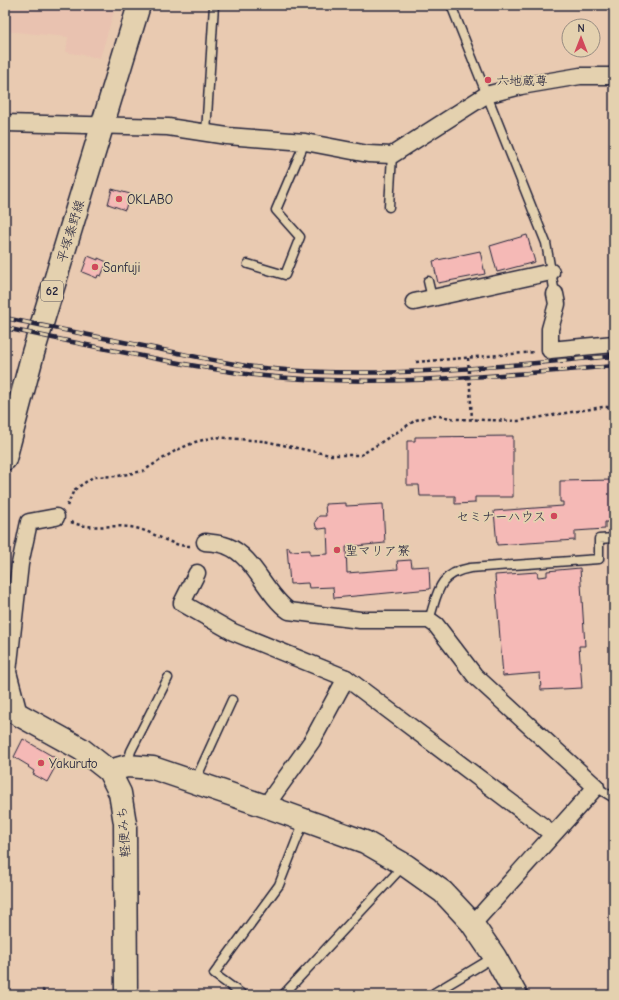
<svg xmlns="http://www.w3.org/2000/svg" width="619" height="1000" viewBox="0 0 619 1000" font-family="'Comic Neue','Klee One',sans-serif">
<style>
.built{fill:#e9c2b0}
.building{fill:#f5b9b6;stroke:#22223b}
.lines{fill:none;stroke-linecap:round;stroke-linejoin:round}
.lane-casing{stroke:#22223b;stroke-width:11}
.street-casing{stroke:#22223b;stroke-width:19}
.secondary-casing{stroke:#22223b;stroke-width:25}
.primary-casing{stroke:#22223b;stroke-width:25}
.path{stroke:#22223b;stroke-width:2.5;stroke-dasharray:3 3;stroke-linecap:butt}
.lane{stroke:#e4d1af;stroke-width:8}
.street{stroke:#e4d1af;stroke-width:16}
.secondary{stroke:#e4d1af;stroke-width:22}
.primary{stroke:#e4d1af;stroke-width:22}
.rail-casing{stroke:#22223b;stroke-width:4.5}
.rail{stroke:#e4d1af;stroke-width:3;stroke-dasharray:9;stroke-linecap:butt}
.path-bridge{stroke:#22223b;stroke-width:2.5;stroke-dasharray:3 3;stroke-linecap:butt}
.poi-dot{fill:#d1495b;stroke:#e4d1af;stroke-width:1.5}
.labels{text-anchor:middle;stroke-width:3.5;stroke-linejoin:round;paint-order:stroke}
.shield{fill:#e4d1af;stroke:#5c565e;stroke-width:1}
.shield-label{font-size:12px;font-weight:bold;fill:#22223b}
.poi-label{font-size:13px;fill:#22223b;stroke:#e4d1af;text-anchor:start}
.street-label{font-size:13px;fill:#22223b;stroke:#e4d1af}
</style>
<rect width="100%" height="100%" fill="#e9cab1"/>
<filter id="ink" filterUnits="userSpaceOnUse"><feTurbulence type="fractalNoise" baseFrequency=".025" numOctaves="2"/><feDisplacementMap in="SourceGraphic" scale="8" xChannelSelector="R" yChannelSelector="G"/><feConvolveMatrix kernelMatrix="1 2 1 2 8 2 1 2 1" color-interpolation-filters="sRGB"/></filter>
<g filter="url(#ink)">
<polygon class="built" points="5,5 116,5 100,58 66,52 68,37 5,31"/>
<g class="building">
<polygon points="5,68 8,68 5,111"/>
<polygon points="112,189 130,194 125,210 108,204"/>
<polygon points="527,235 535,262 497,272 490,246"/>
<polygon points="480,251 485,274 438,283 433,261"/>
<polygon points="88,256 98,260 98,258 107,262 101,276 98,275 97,278 82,272"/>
<rect x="611" y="324" width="3" height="14"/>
<polygon points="513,436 513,497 475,497 475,503 455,504 455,496 420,496 419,485 407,485 407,441 415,441 415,437"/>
<polygon points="614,480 614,522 605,522 605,529 575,531 575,540 497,545 494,511 563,506 563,502 560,502 560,481"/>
<polygon points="346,503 346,506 383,504 385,543 346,547 347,573 398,569 397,561 411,560 412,567 429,566 430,589 334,598 333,587 309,588 308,583 290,584 287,547 289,547 290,551 310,550 310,555 328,554 327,528 320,529 316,527 315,522 319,516 326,516 325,504"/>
<polygon points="580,568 585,646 579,646 582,688 541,690 540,673 503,676 495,575 537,572 538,577 547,576 547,571"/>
<polygon points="23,739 59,760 47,782 33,774 34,771 28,767 29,766 14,757"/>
</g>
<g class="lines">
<g class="lane-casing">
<g id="lane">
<polyline points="451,5 546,243 555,294"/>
<polyline points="206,133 214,5"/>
<polyline points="389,207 392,155"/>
<polyline points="248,264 285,275 300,237 276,210 305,142"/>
<polyline points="428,281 432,298"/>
<path d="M429 620C438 593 437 574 470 568L599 559V539L614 538"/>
<polyline points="127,766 131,751 168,678"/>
<polyline points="195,781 232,700"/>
<polyline points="596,787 614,798"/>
<polyline points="243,995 214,974 279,885 304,821"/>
<polyline points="283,995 404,865"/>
<polyline points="434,995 434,993 494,957"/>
</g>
</g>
<g class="street-casing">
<g id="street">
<polyline points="5,123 168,127 227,136 305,142 368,154 392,155 486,95 521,86 580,76 614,76"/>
<polyline points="555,294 557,304 550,329 550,350 614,344"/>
<polyline points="414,302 551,272"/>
<path d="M205 542C212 543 220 543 227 546 254 556 265 594 289 611L360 620H429L436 625 475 676 596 787 479 917 471 922"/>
<polyline points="197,573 182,603 233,632 346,678 553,834"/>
<polyline points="19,714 8,672 20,564 29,522 56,517"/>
<polyline points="268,807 272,797 312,741 346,678"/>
</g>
</g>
<g class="secondary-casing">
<g id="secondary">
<polyline points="5,707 81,749 109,771 120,793 125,823 126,995"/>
<polyline points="109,771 127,766 153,768 268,807 365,842 405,865 443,892 471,922 495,957 516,995"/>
</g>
</g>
<g class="primary-casing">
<polyline id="primary" points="5,459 33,353 139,5"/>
</g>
<g class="path">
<polyline points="416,362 535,352"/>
<polyline points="67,506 74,490 93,477 118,476 143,471 175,451 195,442 215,437 264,441 330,455 361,455 416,420 434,415 456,419 518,421 559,414 603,407 614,407"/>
<path d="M71 522C92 531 114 523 135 528 155 532 171 547 191 546"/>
<polyline points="42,990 50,995"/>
</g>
<use href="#lane" class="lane"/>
<use href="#street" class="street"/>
<use href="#secondary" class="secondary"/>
<use href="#primary" class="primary"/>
<g class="rail-casing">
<g id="rail">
<path d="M5 318C54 328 104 338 153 348 190 355 226 364 263 368 380 380 497 366 614 356"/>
<path d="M5 328C68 341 132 355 196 366 215 369 234 373 254 375 373 388 494 376 614 366"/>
</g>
</g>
<use href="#rail" class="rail"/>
<polyline class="path-bridge" points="468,358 472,419"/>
</g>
</g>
<g class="poi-dot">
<circle cx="488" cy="80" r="4"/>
<circle cx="119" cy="199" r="4"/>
<circle cx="95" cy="267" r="4"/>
<circle cx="554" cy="516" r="4"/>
<circle cx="337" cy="550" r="4"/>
<circle cx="41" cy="763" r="4"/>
</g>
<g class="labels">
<rect class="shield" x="41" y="281" width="22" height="20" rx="3"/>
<g class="shield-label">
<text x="52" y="295">62</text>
</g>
<g class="poi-label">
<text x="496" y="85">六地蔵尊</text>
<text x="127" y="204">OKLABO</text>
<text x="103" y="272">Sanfuji</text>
<text x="546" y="521" text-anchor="end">セミナーハウス</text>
<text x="345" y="555">聖マリア寮</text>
<text x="49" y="768">Yakuruto</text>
</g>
<g class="street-label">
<text transform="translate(70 231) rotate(-73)" y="5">平塚秦野線</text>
<text transform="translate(123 832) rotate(-94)" y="5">軽便みち</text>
</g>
</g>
<rect width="619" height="1000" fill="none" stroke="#e4d1af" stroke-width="20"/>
<rect x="10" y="10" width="599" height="980" fill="none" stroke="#22223b" stroke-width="1.5" filter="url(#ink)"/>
<g transform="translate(581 38)"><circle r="19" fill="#e4d1af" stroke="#968b81"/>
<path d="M0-3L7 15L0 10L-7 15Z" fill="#d1495b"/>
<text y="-6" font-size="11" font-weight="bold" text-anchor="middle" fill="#22223b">N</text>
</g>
</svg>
